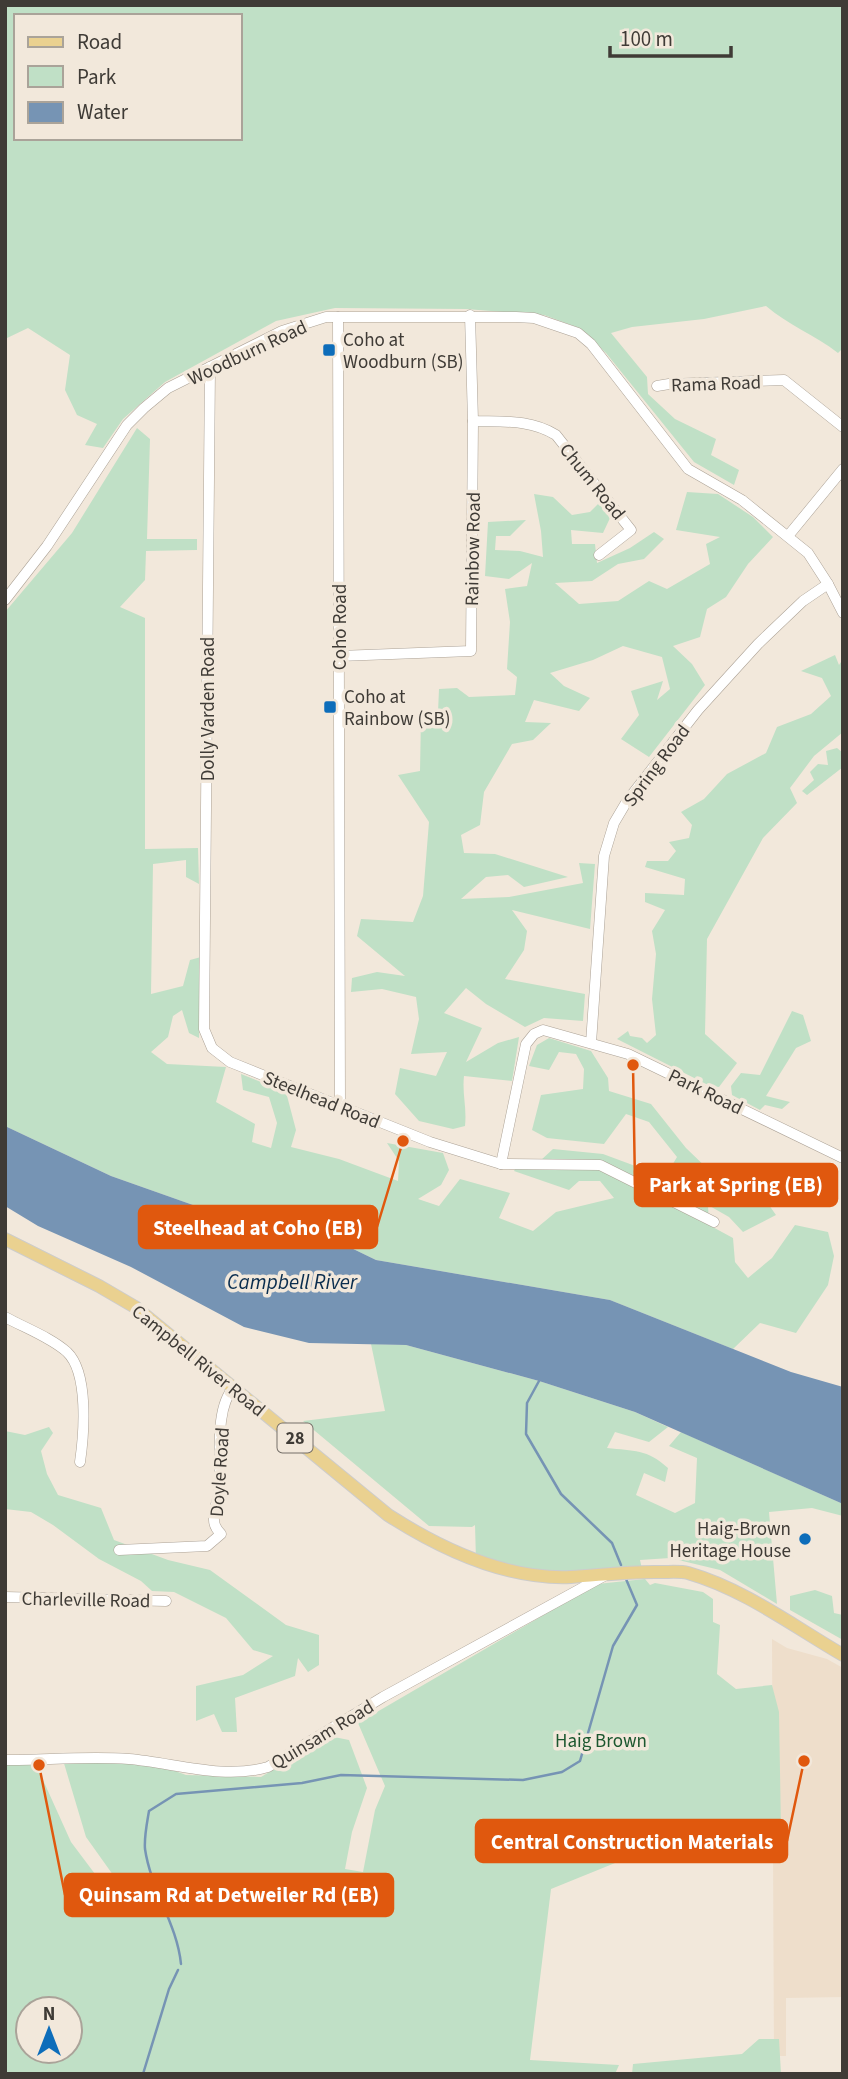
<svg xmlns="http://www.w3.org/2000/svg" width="848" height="2079" viewBox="0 0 848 2079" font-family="'Source Sans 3',sans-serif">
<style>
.built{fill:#eedecb}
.green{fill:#c0e0c6;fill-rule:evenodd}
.water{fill:#7694b4}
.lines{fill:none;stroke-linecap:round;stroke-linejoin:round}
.stream{stroke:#7694b4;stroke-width:2.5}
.minor-casing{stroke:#aca296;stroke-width:11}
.major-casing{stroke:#cdcccb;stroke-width:14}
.minor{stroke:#fff;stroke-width:10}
.major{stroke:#ead190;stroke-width:12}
.poi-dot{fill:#0d6dba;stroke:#f2e8db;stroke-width:2.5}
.labels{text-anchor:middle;stroke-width:7;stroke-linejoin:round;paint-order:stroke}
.shield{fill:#f2e8db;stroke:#756f68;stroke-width:2}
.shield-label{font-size:18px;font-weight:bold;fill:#3f3b36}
.poi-label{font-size:19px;fill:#3f3b36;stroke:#f2e8db;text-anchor:start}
.street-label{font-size:19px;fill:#3f3b36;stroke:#f2e8db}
.park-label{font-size:19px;fill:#1c572f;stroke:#f2e8db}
.water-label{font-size:21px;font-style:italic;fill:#0a2d4e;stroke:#f2e8db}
.leader{fill:none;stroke:#e0580e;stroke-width:2.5}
.callout-dot{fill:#e0580e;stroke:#f2e8db;stroke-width:2.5}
.callout{fill:#e0580e;stroke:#e0580e;stroke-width:2.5}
.callout-label{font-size:21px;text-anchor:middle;font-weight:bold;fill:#fff}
</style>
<rect width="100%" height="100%" fill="#f2e8db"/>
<polygon class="built" points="772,1639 787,1648 827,1659 843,1668 843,1997 786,1998 786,2056 774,2056"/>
<g class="green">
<path d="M5 5H843V348L838 353C815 335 788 325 766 306L704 319 632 327 611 333 647 377 648 394 675 419 716 439 711 455 739 470 734 485 694 462 606 353 579 328 544 315 466 309 335 308 276 321 165 382 123 419 103 448 85 445 97 424 77 415 65 390 70 355 28 328 5 339ZM16 16H240V138H16Z"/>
<polygon points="137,428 150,439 147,539 197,539 197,550 146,551 145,580 120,607 145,618 145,849 198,848 199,884 186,877 186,860 153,864 151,994 183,986 190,960 201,957 199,1038 189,1033 182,1010 173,1016 168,1037 151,1052 167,1064 226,1067 216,1102 255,1124 252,1142 271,1148 277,1123 269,1097 243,1090 241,1074 286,1092 296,1130 291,1147 339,1159 398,1181 399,1161 387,1143 443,1153 449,1170 441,1185 418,1199 439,1206 460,1179 510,1193 499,1218 533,1231 556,1212 614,1198 600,1181 579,1181 569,1190 514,1171 520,1160 540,1161 553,1149 603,1154 665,1177 677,1157 649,1122 626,1114 604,1144 547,1138 532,1130 541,1095 583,1089 584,1069 576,1054 559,1052 549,1070 529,1066 537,1045 549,1038 591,1051 608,1078 609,1091 651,1104 686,1148 713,1174 764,1198 776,1215 743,1232 729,1217 708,1205 709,1225 733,1238 735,1262 748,1278 772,1258 795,1225 828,1232 834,1256 828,1285 796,1333 760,1323 733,1349 610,1300 376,1260 312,1229 193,1205 111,1176 5,1126 5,612 72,533"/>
<path d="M687 492 718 494 753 517 773 537 748 564 726 597 707 609 700 637 673 646 692 664 705 685 649 757 621 739 639 715 631 691 663 681 657 700 670 689 662 657 623 646 593 660 550 673 564 686 590 698 579 711 534 700 525 722 551 723 533 740 512 744 484 792 480 825 461 835 464 853 495 854 568 877 524 887 508 875 486 877 461 899 509 897 583 883 579 863 595 864 590 929 512 910 527 931 524 950 505 979 585 994 583 1021 544 1018 525 1027 486 1004 466 988 444 1013 482 1028 466 1062 498 1043 519 1037 512 1081 464 1076C462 1094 467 1107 465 1126L453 1129 419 1121 395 1094 400 1068 436 1076 447 1052 411 1054 419 1019 416 997 382 989 351 992 352 978 377 972 405 976 357 936 361 919 413 922 423 896 429 822 398 775 420 771 421 717 438 712 439 689 457 688 469 697 515 695 517 677 507 669 510 622 505 589 527 586 532 563 509 579 485 576 488 522 526 520 510 536H496L495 550 520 551 543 557 541 531 534 494 553 497 572 515 590 512 599 503 610 518 603 533 571 530 572 544H595L597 563 630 548 654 532 664 539 644 559 618 564 592 581 555 583 579 604 618 601 649 581 667 589 710 564 706 544 720 537 676 530Z"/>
<polygon points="835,655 839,665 843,659 843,732 814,756 790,788 797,803 763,838 707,939 705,1034 737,1063 719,1087 710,1086 617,1039 628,1031 630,1036 642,1038 647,1043 656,1035 652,999 656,954 652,931 665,910 645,902 645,893 684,895 685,879 645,867 647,861 668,861 676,851 669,842 689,838 692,825 681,812 704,799 727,774 766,753 777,727 811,714 831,696 822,678 801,671"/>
<polygon points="837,748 843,753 843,767 807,795 802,791 814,780 810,772 818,764 828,765 826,751"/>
<polygon points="792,1011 803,1015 811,1041 796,1048 766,1096 790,1102 782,1109 765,1105 760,1110 732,1095 731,1086 741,1073 760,1075"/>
<path d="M371 1344 406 1345 539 1381 635 1412 668 1427 649 1442 615 1432 607 1448C634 1451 647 1449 668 1468L665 1482 644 1473 636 1495 675 1513 695 1503 697 1458 669 1446 681 1432 843 1504V1516L812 1508 769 1512 777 1604 720 1570 670 1558 640 1560 642 1569 587 1579 476 1560 475 1525 472 1527 429 1526 303 1421 385 1411Z"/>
<polygon points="49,1427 53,1433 41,1451 47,1474 58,1495 101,1508 114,1540 168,1560 210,1570 286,1625 319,1635 319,1665 308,1672 298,1658 295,1676 235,1698 237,1732 222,1732 214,1714 196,1721 196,1686 243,1675 273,1656 253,1650 226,1618 174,1592 152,1591 141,1581 99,1559 53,1525 31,1512 5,1509 5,1431 25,1435"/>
<path d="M645 1579 650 1585 655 1583 703 1592 713 1599V1622L720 1625 717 1674 736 1689 772 1685 779 1712 781 1830 773 1832V1862L620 1861 551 1889 530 2060 619 2065 615 2074H5V1759L34 1760 71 1842 119 1906 128 1896 86 1837 63 1760 135 1756 186 1775 261 1777 329 1736 349 1740 367 1788 352 1832 345 1869 363 1872 375 1810 385 1786 358 1723 597 1584ZM28 2009H70V2051H28Z"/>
<polygon points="815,1590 832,1596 834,1613 843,1615 843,1640 790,1610 790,1596"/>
<polygon points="759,2039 779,2039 781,2074 632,2074 633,2064 742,2054"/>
</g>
<polygon class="water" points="5,1126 111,1176 193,1205 312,1229 376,1260 610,1300 791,1372 843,1387 843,1504 635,1412 539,1381 406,1345 309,1343 244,1327 131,1267 38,1226 5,1206"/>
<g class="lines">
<g class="stream">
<polyline points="539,1381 527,1403 526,1434 561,1494 612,1543 621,1565"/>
<path d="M181 1964C177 1924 151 1890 145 1849 144 1837 147 1823 149 1811L176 1794 302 1783 341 1775 523 1780 562 1772 580 1761 613 1646 637 1605 626 1579"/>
<polyline points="143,2074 169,1989 178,1970"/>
</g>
<g class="minor-casing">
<g id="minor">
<polyline points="338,317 340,1106"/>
<polyline points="210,367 204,1029 212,1048 230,1062 430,1142 501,1164 600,1165 714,1222"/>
<polyline points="657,386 669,384 784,380 843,427"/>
<path d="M473 421C503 422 530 419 556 435L631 530 599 555"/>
<polyline points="788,536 843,469"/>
<polyline points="5,600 47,546 127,425 144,408 168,388 282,331 326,317 516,317 534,318 578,333 591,344 688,469 742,500 808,553 828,584 843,613"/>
<polyline points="339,656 471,651 473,421 470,315"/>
<polyline points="591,1043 604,856 614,823 627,801 698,710 758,644 803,601 828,584"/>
<polyline points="501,1164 526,1044 534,1034 543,1030 628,1054 843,1158"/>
<path d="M5 1317C25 1328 50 1337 67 1352 89 1373 84 1434 80 1462"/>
<path d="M119 1550 207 1546 221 1534C217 1530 214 1526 214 1520 213 1512 217 1502 219 1493 222 1463 213 1410 234 1387"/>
<polyline points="5,1597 166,1601"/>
<path d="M5 1760C46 1760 89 1756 129 1759 175 1763 223 1780 268 1767L383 1697 604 1576"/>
</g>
</g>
<g class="major-casing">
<path id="major" d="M5 1239 99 1286 135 1307 388 1515C441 1549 506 1580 571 1577 602 1575 631 1571 662 1572 670 1572 680 1571 688 1573 744 1589 793 1626 843 1655"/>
</g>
<use href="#minor" class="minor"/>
<use href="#major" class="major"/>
</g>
<g class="poi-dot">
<rect x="322" y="343" width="14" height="14" rx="3.5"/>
<rect x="323" y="700" width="14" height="14" rx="3.5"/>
<circle cx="805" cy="1539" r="7"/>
</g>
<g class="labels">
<rect class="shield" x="277.5" y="1423.5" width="35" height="29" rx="5"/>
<g class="shield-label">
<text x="295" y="1444">28</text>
</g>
<g class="poi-label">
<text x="343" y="346">Coho at<tspan x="343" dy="22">Woodburn (SB)</tspan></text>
<text x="344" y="703">Coho at<tspan x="344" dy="22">Rainbow (SB)</tspan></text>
<text x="791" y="1535" text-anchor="end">Haig-Brown<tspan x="791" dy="22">Heritage House</tspan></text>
</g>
<g class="street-label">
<text transform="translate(247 352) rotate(-25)" y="7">Woodburn Road</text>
<text transform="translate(716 383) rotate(-2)" y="7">Rama Road</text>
<text transform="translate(593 481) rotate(51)" y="7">Chum Road</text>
<text transform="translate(472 549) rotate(-89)" y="7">Rainbow Road</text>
<text transform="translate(339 627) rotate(-90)" y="7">Coho Road</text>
<text transform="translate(207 709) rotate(-90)" y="7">Dolly Varden Road</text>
<text transform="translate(656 765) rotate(-53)" y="7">Spring Road</text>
<text transform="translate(706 1091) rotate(26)" y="7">Park Road</text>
<text transform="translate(322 1099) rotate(22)" y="7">Steelhead Road</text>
<text transform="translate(199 1360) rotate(39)" y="7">Campbell River Road</text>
<text transform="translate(219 1472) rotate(-86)" y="7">Doyle Road</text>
<text transform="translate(86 1599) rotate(1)" y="7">Charleville Road</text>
<text transform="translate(322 1734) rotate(-31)" y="7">Quinsam Road</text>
</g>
<g class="park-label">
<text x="601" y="1747">Haig Brown</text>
</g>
<g class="water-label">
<text x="292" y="1289">Campbell River</text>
</g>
</g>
<path class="leader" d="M633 1065L635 1185M403 1141L377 1227M804 1761L787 1841M39 1765L65 1895"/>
<g class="callout-dot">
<circle cx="633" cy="1065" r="7"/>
<circle cx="403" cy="1141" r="7"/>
<circle cx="804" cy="1761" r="7"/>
<circle cx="39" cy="1765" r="7"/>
</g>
<g class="callout">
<rect x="635" y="1164" width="202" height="42" rx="7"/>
<rect x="139" y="1206" width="238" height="42" rx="7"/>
<rect x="476" y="1820" width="311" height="42" rx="7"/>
<rect x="65" y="1874" width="328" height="42" rx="7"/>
</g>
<g class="callout-label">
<text x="736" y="1192">Park at Spring (EB)</text>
<text x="258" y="1235">Steelhead at Coho (EB)</text>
<text x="632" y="1849">Central Construction Materials</text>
<text x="229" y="1902">Quinsam Rd at Detweiler Rd (EB)</text>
</g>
<rect width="848" height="2079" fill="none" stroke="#3f3b36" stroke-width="14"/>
<rect x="14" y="14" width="228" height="126" fill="#f2e8db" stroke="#aaa399" stroke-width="2"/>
<rect x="28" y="37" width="35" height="10" fill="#ead190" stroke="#aaa399" stroke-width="2"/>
<text x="77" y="49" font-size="21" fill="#3f3b36">Road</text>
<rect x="28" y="66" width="35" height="21" fill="#c0e0c6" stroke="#aaa399" stroke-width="2"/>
<text x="77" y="84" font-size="21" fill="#3f3b36">Park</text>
<rect x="28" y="102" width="35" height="21" fill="#7694b4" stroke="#aaa399" stroke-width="2"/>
<text x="77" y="119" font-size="21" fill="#3f3b36">Water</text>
<g transform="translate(49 2030)"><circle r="33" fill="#f2e8db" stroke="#aaa399" stroke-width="2"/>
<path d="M0-5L12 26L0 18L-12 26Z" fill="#0d6dba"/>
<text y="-10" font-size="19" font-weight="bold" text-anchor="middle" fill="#3f3b36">N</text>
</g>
<path d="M610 46v10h121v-10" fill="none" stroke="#3f3b36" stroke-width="3.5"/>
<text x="620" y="46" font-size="21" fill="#3f3b36" stroke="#f2e8db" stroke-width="5" paint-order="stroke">100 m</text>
</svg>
